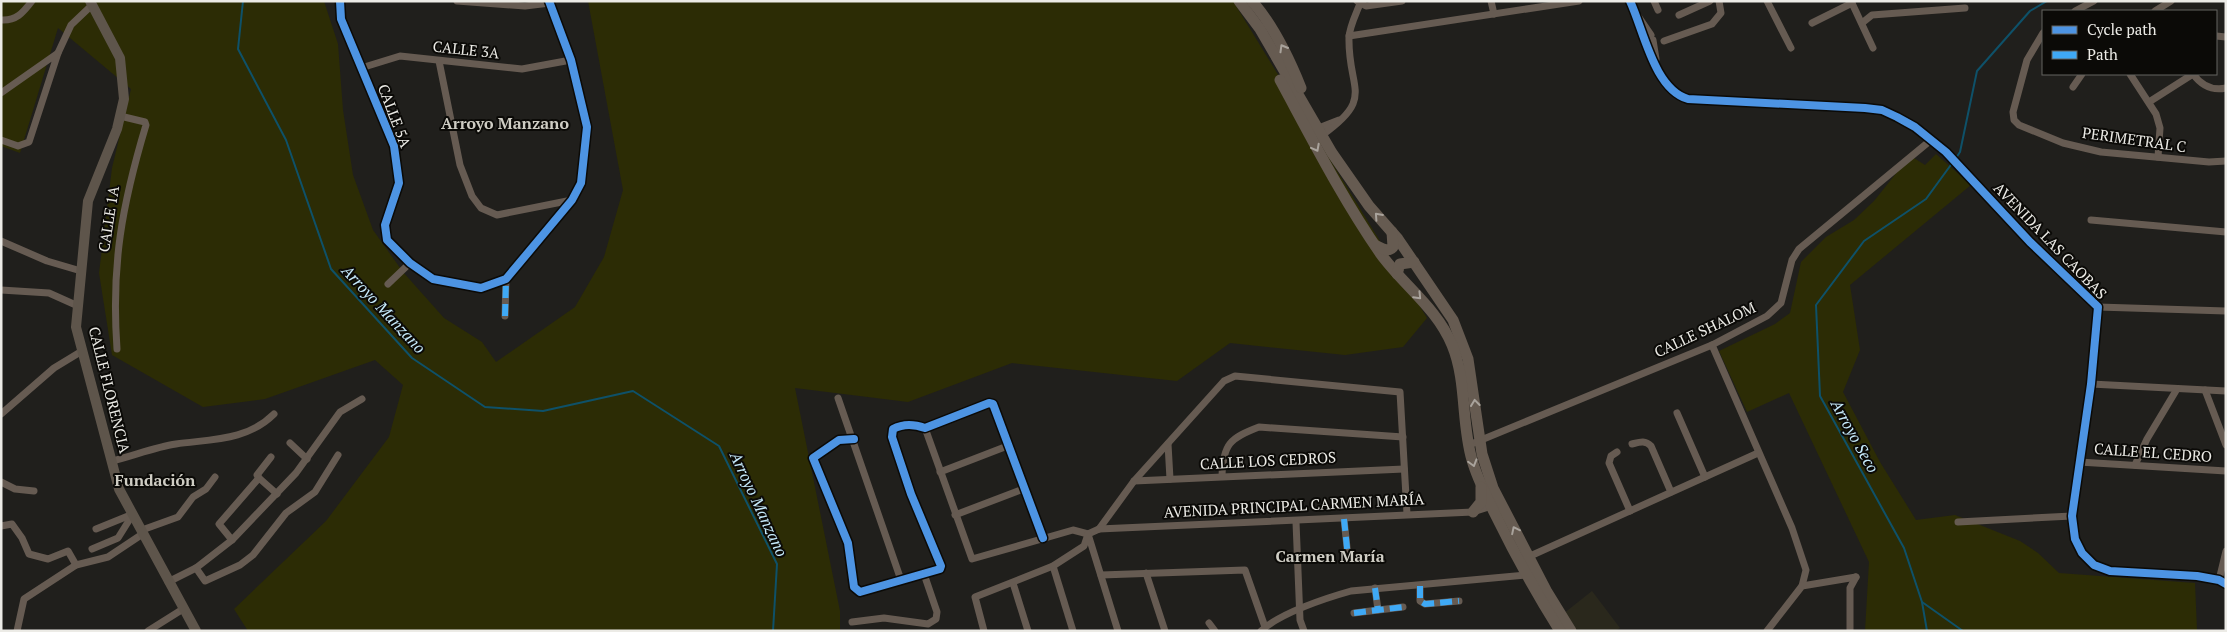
<svg xmlns="http://www.w3.org/2000/svg" width="2227" height="632" viewBox="0 0 2227 632" font-family="'PT Serif',serif">
<style>
.built{fill:#2a281c}
.green{fill:#2c2c05}
.lines{fill:none;stroke-linecap:round;stroke-linejoin:round}
.stream{stroke:#0e5169;stroke-width:2}
.street{stroke:#665b52;stroke-width:7}
.secondary{stroke:#5e554b;stroke-width:10}
.primary{stroke:#665b51;stroke-width:11}
.quiet{stroke:#3fa9f5;stroke-width:6;stroke-dasharray:12 6;stroke-linecap:butt}
.cycleway-casing{stroke:#0b0a07;stroke-width:11}
.cycleway{stroke:#4d94e3;stroke-width:8}
.oneway{stroke:#a9a39c}
.labels{text-anchor:middle;stroke-width:4;stroke-linejoin:round;paint-order:stroke}
.street-label{font-size:15px;fill:#ecebe6;stroke:#0b0a07}
.neighbourhood-label{font-size:16px;font-weight:bold;fill:#cfcdc4;stroke:#0b0a07}
.water-label{font-size:16px;font-style:italic;fill:#c6eafb;stroke:#0b0a07}
</style>
<rect width="100%" height="100%" fill="#201f1c"/>
<polygon class="built" points="1592,591 1620,628 1615,631 1576,631 1563,614"/>
<g class="green">
<polygon points="1,1 324,1 338,44 343,110 353,175 373,230 403,272 444,318 482,342 496,362 575,307 604,257 623,190 588,1 1233,1 1427,318 1403,347 1345,355 1230,343 1177,381 1012,363 908,402 795,388 840,611 840,631 248,631 234,609 326,521 389,437 403,385 375,360 265,399 203,407 112,355 99,273 112,168 131,89 58,28 20,153 1,146"/>
<polygon points="1936,154 1971,185 1850,285 1860,350 1843,392 1880,462 1916,520 1955,515 2020,541 2038,553 2059,573 2195,583 2197,630 2200,631 1865,631 1869,562 1789,393 1747,412 1719,351 1775,324 1790,313 1801,262 1826,237 1854,220 1874,201 1898,171 1914,158 1925,165"/>
</g>
<g class="lines">
<g class="stream">
<polyline points="243,1 238,49 286,140 331,269 412,358 485,407 543,411 633,391 719,446 777,564 773,631"/>
<polyline points="1956,158 1960,152 1977,71 2030,11 2047,1"/>
<polyline points="1922,602 1963,631"/>
<polyline points="1927,631 1922,602 1904,548 1820,396 1816,305 1864,241 1926,199 1953,162"/>
</g>
<g class="street">
<polyline points="340,1 341,19 394,146 399,183 385,225 387,240 410,263 433,279 481,288 506,279 572,200 581,183 587,127 571,60 549,1"/>
<polyline points="457,1 525,6 550,3"/>
<polyline points="1357,1 1366,6 1402,1"/>
<polyline points="1491,1 1494,14"/>
<polyline points="1630,1 1643,37"/>
<polyline points="1654,1 1658,10"/>
<polyline points="1767,1 1791,48"/>
<polyline points="1851,1 1873,48"/>
<polyline points="2075,11 2094,1"/>
<polyline points="2155,11 2171,1"/>
<polyline points="1679,15 1710,1"/>
<polyline points="1638,16 1651,35"/>
<path d="M1 20C16 21 23 13 32 1"/>
<polyline points="1812,23 1852,3"/>
<polyline points="1862,23 1872,15 1965,8"/>
<polyline points="2043,33 2027,60 2013,112 2014,120 2019,125 2063,143 2101,152 2209,162 2226,161"/>
<polyline points="1349,36 1579,1"/>
<polyline points="2216,36 2226,37"/>
<polyline points="1653,40 1656,59"/>
<polyline points="1664,41 1712,24 1721,13 1719,1"/>
<path d="M1645 43C1657 65 1662 92 1688 99L1865 108 1882 110 1897 117 1915 127 1946 152 2030 242 2098 307 2091 384 2072 516 2075 539 2082 553 2094 565 2110 571 2197 576 2219 580 2226 584"/>
<polyline points="58,53 71,25 91,6"/>
<polyline points="439,61 460,165 472,196 481,208 497,215 572,200"/>
<polyline points="361,68 400,56 522,69 571,60"/>
<polyline points="2130,74 2156,114 2160,128 2158,157"/>
<path d="M2193 74C2201 85 2212 91 2226 88"/>
<polyline points="2073,87 2082,74"/>
<polyline points="1,93 58,53 29,142 18,146 1,140"/>
<polyline points="2149,102 2193,74"/>
<polyline points="1316,129 1339,120"/>
<path d="M1321 136C1376 97 1348 91 1349 38 1349 27 1357 12 1361 1"/>
<polyline points="2091,220 2226,232"/>
<polyline points="1,241 47,261 81,271"/>
<polyline points="388,284 410,263"/>
<polyline points="1,290 49,293 78,306"/>
<polyline points="2098,307 2226,311"/>
<polyline points="505,316 506,279"/>
<polyline points="1712,345 1792,528 1806,570 1802,586"/>
<path d="M117 349C111 265 122 205 146 125L145 122 120 116"/>
<polyline points="2091,384 2226,391"/>
<polyline points="2205,390 2226,445"/>
<polyline points="838,398 901,580"/>
<polyline points="1677,413 1705,477"/>
<polyline points="1,414 54,368 82,351"/>
<polyline points="925,428 972,559 1073,530 1088,534"/>
<path d="M854 439 839 440 813 458 848 543 854 587 860 592 940 569 941 566 911 494 892 437 893 429C904 423 914 424 925 428L989 403 993 404 1043 538"/>
<polyline points="290,443 307,459"/>
<polyline points="1168,444 1170,479"/>
<path d="M1632 444C1640 442 1645 440 1651 446L1671 492"/>
<polyline points="1469,445 1712,345 1767,316 1781,303 1792,260 1799,249 1931,140"/>
<polyline points="1617,452 1611,456 1609,463 1630,511"/>
<path d="M112 461C133 456 155 447 176 444 211 439 247 441 274 414"/>
<polyline points="2079,462 2226,471"/>
<polyline points="2135,465 2147,439 2177,389"/>
<polyline points="940,472 1010,445"/>
<path d="M1222 476C1223 444 1230 438 1259 427L1403 437"/>
<polyline points="259,478 257,475 271,457"/>
<polyline points="1134,481 1404,469"/>
<polyline points="1,482 15,489 34,491"/>
<polyline points="955,515 1026,488"/>
<polyline points="1344,519 1348,557"/>
<polyline points="1296,522 1300,620 1304,631"/>
<polyline points="1958,522 2072,516"/>
<polyline points="1,526 12,524 22,538 29,554 48,559 68,551 76,565"/>
<polyline points="96,529 133,514"/>
<polyline points="1099,529 1134,481 1224,381 1235,376 1400,392 1407,514"/>
<polyline points="142,530 178,517 193,497 206,489 215,477"/>
<polyline points="1088,534 1099,529 1473,512 1495,505"/>
<polyline points="1088,534 1118,631"/>
<polyline points="232,540 219,524 259,478 277,494"/>
<polyline points="92,549 118,538 133,514"/>
<polyline points="1528,557 1758,453"/>
<polyline points="1053,566 1073,631"/>
<polyline points="196,568 205,581 240,565 253,555 286,513 315,492 338,455"/>
<polyline points="1146,573 1165,631"/>
<polyline points="1101,575 1245,570 1265,627"/>
<polyline points="2219,580 2226,551"/>
<polyline points="168,582 196,568 232,540 296,473 340,412 362,399"/>
<polyline points="1013,583 1028,631"/>
<polyline points="1420,586 1420,601 1425,604 1459,601"/>
<polyline points="1375,588 1378,610"/>
<polyline points="1354,613 1403,607"/>
<polyline points="852,622 884,618 928,624 936,619 937,612 924,574"/>
<polyline points="1209,623 1215,631"/>
<polyline points="17,631 24,599 76,565 108,557 144,533"/>
<polyline points="148,631 183,609"/>
<polyline points="984,631 975,597 1053,566 1084,546 1088,534"/>
<path d="M1261 631C1280 613 1326 598 1351 591L1527 575"/>
<polyline points="1767,631 1802,586 1856,577"/>
<polyline points="1850,631 1850,588 1856,577"/>
</g>
<polyline class="secondary" points="90,1 120,58 124,99 117,129 88,201 76,327 119,489 196,631"/>
<g class="primary">
<polyline points="1239,1 1260,29 1332,153 1369,206 1398,239 1453,320 1468,359 1482,454 1493,488 1547,592 1571,631"/>
<path d="M1252 1C1274 26 1289 58 1301 88"/>
<path d="M1280 80C1312 139 1342 198 1380 253 1403 285 1437 308 1452 345 1467 381 1461 423 1472 460 1477 478 1486 495 1494 512 1514 553 1536 593 1560 631"/>
<path d="M1375 245C1382 248 1387 253 1393 247L1392 232"/>
<polyline points="1397,274 1400,264 1414,262"/>
<polyline points="1473,512 1481,502 1481,487"/>
</g>
<g class="quiet">
<polyline points="505,316 506,279"/>
<polyline points="1344,519 1348,557"/>
<polyline points="1420,586 1420,601 1425,604 1459,601"/>
<polyline points="1375,588 1378,610"/>
<polyline points="1354,613 1403,607"/>
</g>
<g class="cycleway-casing">
<g id="cycleway">
<polyline points="340,1 341,19 394,146 399,183 385,225 387,240 410,263 433,279 481,288 506,279 572,200 581,183 587,127 571,60 549,1"/>
<path d="M1630 1C1644 31 1654 89 1688 99L1865 108 1882 110 1897 117 1915 127 1946 152 2030 242 2098 307 2091 384 2072 516 2075 539 2082 553 2094 565 2110 571 2197 576 2219 580 2226 584"/>
<path d="M854 439 839 440 813 458 848 543 854 587 860 592 940 569 941 566 911 494 892 437 893 429C904 423 914 424 925 428L989 403 993 404 1043 538"/>
</g>
</g>
<use href="#cycleway" class="cycleway"/>
</g>
<defs><path id="oneway-chevron" d="M-2-3.5L2.5 0L-2 3.5" fill="none" stroke-width="1.6" stroke-linecap="round" stroke-linejoin="round" transform="scale(1.25)"/></defs>
<g class="oneway">
<use href="#oneway-chevron" transform="translate(1283 48) rotate(-120)"/>
<use href="#oneway-chevron" transform="translate(1316 148) rotate(62)"/>
<use href="#oneway-chevron" transform="translate(1378 216) rotate(-132)"/>
<use href="#oneway-chevron" transform="translate(1418 296) rotate(46)"/>
<use href="#oneway-chevron" transform="translate(1475 403) rotate(-97)"/>
<use href="#oneway-chevron" transform="translate(1473 463) rotate(74)"/>
<use href="#oneway-chevron" transform="translate(1515 530) rotate(-116)"/>
</g>
<g class="labels">
<g class="street-label">
<text transform="translate(466 50) rotate(6)" y="5">CALLE 3A</text>
<text transform="translate(394 116) rotate(69)" y="5">CALLE 5A</text>
<text transform="translate(2134 140) rotate(8)" y="5">PERIMETRAL C</text>
<text transform="translate(109 219) rotate(-81)" y="5">CALLE 1A</text>
<text transform="translate(2050 241) rotate(46)" y="5">AVENIDA LAS CAOBAS</text>
<text transform="translate(1705 330) rotate(-25)" y="5">CALLE SHALOM</text>
<text transform="translate(109 390) rotate(76)" y="5">CALLE FLORENCIA</text>
<text transform="translate(2153 453) rotate(4)" y="5">CALLE EL CEDRO</text>
<text transform="translate(1268 461) rotate(-3)" y="5">CALLE LOS CEDROS</text>
<text transform="translate(1294 506) rotate(-3)" y="5">AVENIDA PRINCIPAL CARMEN MARÍA</text>
</g>
<g class="neighbourhood-label">
<text x="505" y="129">Arroyo Manzano</text>
<text x="155" y="486">Fundación</text>
<text x="1330" y="562">Carmen María</text>
</g>
<g class="water-label">
<text transform="translate(384 309) rotate(47)" y="6">Arroyo Manzano</text>
<text transform="translate(1855 436) rotate(61)" y="6">Arroyo Seco</text>
<text transform="translate(759 504) rotate(65)" y="6">Arroyo Manzano</text>
</g>
</g>
<rect width="2227" height="632" fill="none" stroke="#ecebe6" stroke-width="5"/>
<rect x="2042" y="10" width="175" height="65" fill="#0b0a07" stroke="#656460"/>
<rect x="2052" y="26" width="25" height="8" fill="#4d94e3" stroke="#656460"/>
<text x="2087" y="35" font-size="15" fill="#ecebe6">Cycle path</text>
<rect x="2052" y="51" width="25" height="8" fill="#3fa9f5" stroke="#656460"/>
<text x="2087" y="60" font-size="15" fill="#ecebe6">Path</text>
</svg>
